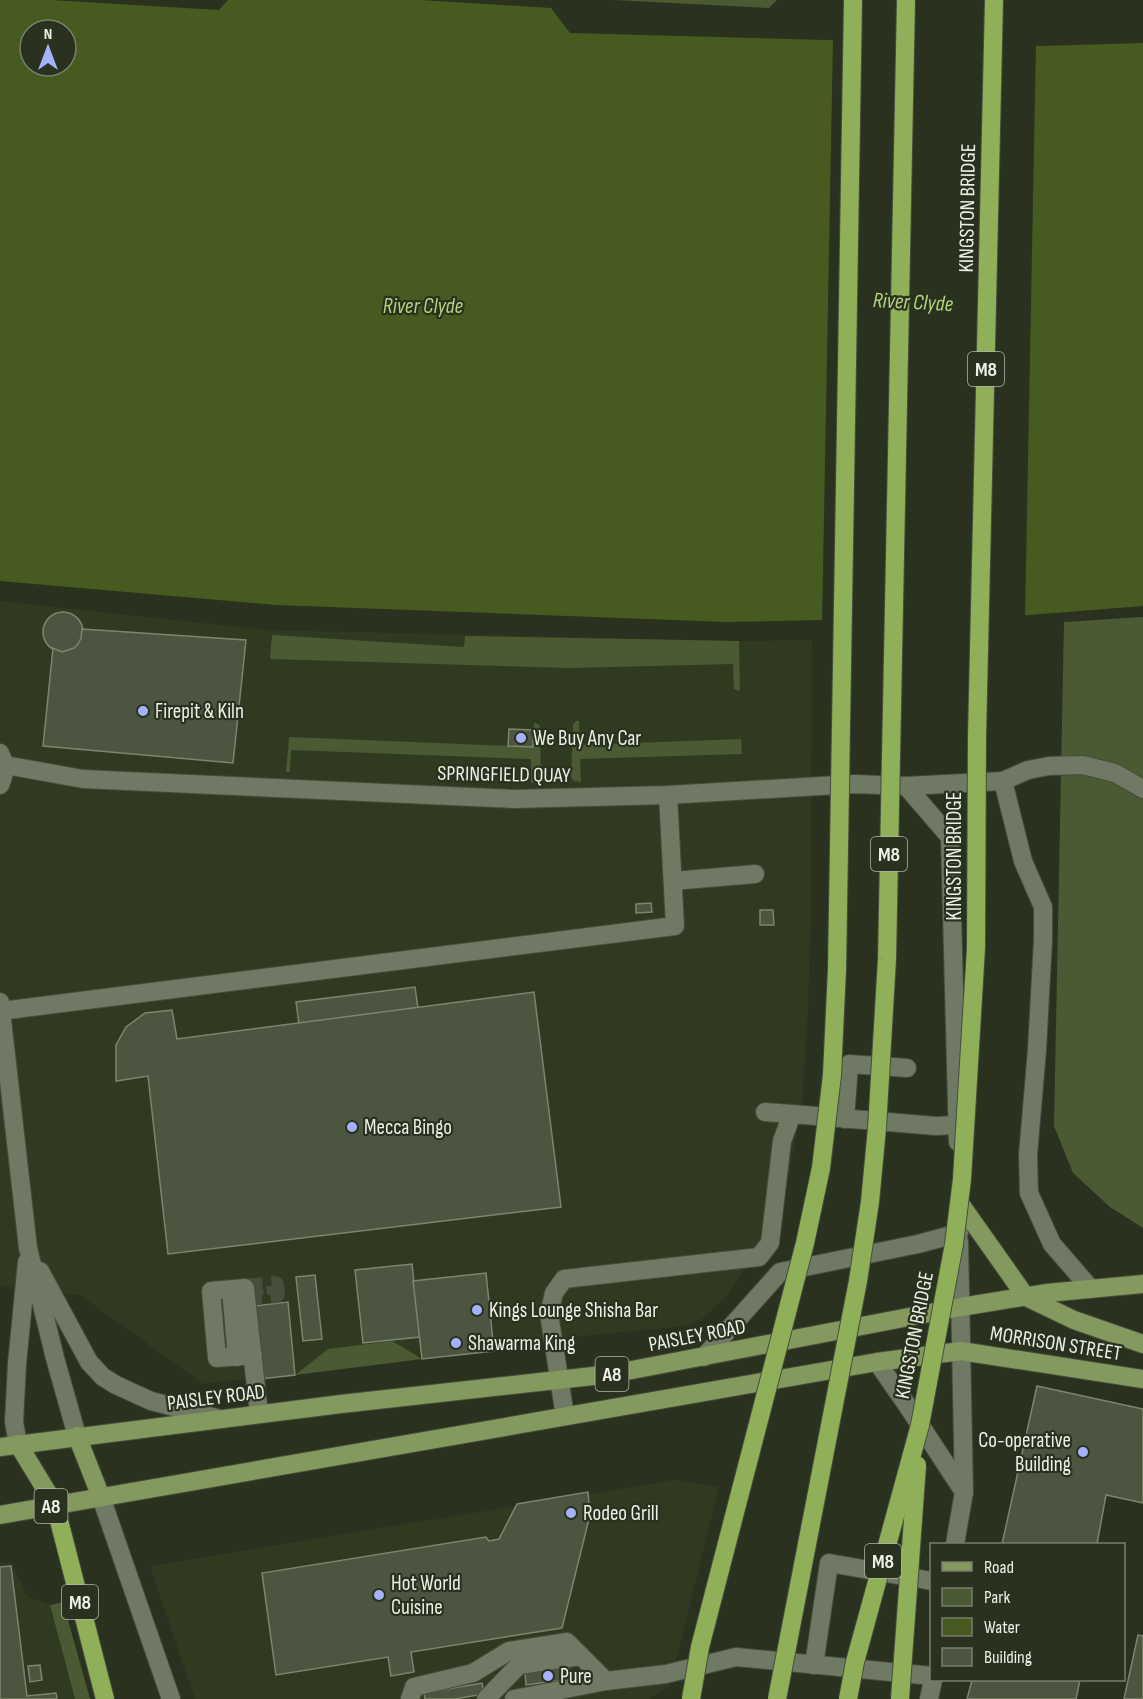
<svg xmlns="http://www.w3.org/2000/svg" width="1143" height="1699" viewBox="0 0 1143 1699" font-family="'Sofia Sans Condensed',sans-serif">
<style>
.built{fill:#303a20}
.green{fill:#4b5a33}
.water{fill:#475b20;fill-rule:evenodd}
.pier{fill:#2a311e}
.building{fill:#4c5540;stroke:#7c856e;stroke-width:1.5}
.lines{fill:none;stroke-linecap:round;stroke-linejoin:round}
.minor-tunnel{stroke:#474e3c;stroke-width:18;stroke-dasharray:18 9;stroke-linecap:butt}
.minor-casing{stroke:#464d3c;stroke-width:20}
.major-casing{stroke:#464d3c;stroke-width:20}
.highway-casing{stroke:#464d3c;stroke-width:20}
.minor{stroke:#707963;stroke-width:18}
.major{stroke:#83995d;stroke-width:18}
.highway{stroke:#8faf59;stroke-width:18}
.highway-bridge-casing{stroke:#464d3c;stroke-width:20;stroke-linecap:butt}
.highway-bridge{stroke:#8faf59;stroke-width:18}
.poi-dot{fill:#a4b2fc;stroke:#2a311e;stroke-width:2}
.labels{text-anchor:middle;stroke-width:4.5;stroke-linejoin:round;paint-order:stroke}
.shield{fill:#2a311e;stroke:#b2b7a9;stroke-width:1.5}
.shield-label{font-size:20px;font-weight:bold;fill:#ecf1e5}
.street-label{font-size:21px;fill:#ecf1e5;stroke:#2a311e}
.poi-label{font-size:21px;fill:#ecf1e5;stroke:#2a311e;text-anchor:start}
.water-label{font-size:22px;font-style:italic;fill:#b3d37d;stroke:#2a311e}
</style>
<rect width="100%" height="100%" fill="#2a311e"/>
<g class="built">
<polygon points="0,601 268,630 737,641 812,640 811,905 808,1009 802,1107 782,1209 729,1294 702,1319 684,1326 552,1339 203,1384 80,1295 0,1286"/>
<polygon points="674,1480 719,1487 670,1686 649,1699 195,1699 150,1566"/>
<polygon points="11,1562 28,1597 50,1605 75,1699 0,1699 0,1563"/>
</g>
<g class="green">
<polygon points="614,0 777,0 769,8"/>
<polygon points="1143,617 1143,1228 1110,1207 1073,1173 1054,1126 1064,622"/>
<polygon points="272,635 464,647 465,636 739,641 740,691 734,689 733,664 569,668 270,659"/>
<polygon points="576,721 579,721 580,745 741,739 742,754 580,759 581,782 574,781 571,777 573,724"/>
<polygon points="534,723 536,723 540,726 541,779 538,782 531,783 531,759 291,750 290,772 286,772 289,738 290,737 532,747"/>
<polygon points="392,1341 422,1359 295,1375 328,1349"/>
<polygon points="63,1602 90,1699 75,1699 50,1605"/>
</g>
<path class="water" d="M0 0H51L219 10 228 0H421L551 8 570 33 1042 46 1143 43V606L1015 616 726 622 276 605 0 581ZM30 30H66V66H30Z"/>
<polygon class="pier" points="833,38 1036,43 1025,618 822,623"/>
<g class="building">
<circle cx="63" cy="632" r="20"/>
<polygon points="82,629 246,640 233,763 43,746 53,648 62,652 74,648 78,644 81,638"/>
<polygon points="509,729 533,730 533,747 508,746"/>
<polygon points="651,903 652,912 636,913 636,904"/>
<polygon points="760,910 773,910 774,925 760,925"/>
<polygon points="415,987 418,1008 299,1024 296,1002"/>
<polygon points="534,992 561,1207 168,1254 148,1076 116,1081 116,1045 126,1027 145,1013 172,1010 177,1039"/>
<polygon points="412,1264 420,1337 363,1343 355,1270"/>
<polygon points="486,1273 494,1351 422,1359 413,1281"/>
<polygon points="315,1275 322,1339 303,1341 296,1277"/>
<polygon points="288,1302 295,1375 261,1379 254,1306"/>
<polygon points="1037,1386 1143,1409 1143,1503 1106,1495 1097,1544 1002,1544"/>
<polygon points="588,1492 590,1515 562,1628 411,1652 414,1672 391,1676 388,1657 276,1675 262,1573 486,1537 489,1541 499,1539 517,1504"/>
<polygon points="11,1566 27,1696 56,1693 57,1699 0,1699 0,1567"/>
<polygon points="1138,1635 1143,1636 1143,1699 1124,1699"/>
<polygon points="40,1665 42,1680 30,1682 28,1666"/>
<polygon points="569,1667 571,1679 526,1685 525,1673"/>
<polygon points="972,1680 1080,1680 1076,1699 967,1699"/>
<polygon points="482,1683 484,1694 455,1699 425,1699 424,1693"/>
</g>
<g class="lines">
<polyline class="minor-tunnel" points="245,1288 275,1285 276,1294 246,1297"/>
<g class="minor-casing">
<g id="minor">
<path d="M0 753C6 764 5 774 0 785"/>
<polyline points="5,765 83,779 513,799 668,795 854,784 906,786 1003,781 1028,770 1049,766 1083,765 1115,773 1143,789"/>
<polyline points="1003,781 1023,861 1043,907 1043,940 1037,1050 1028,1155 1029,1193 1052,1244 1091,1289"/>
<polyline points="906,786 950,837 958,1142"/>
<polyline points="673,881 755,874"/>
<polyline points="0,1002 28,1248 55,1358 77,1436"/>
<polyline points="0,1011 675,926 668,795"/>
<polyline points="765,1112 792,1114"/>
<polyline points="845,1119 849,1064 907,1068"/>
<polyline points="40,1271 89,1362 103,1377 116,1385 151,1401 220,1419"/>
<polyline points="231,1290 237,1357"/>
<polyline points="253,1355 217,1358 211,1291 245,1288 259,1414"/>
<polyline points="704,1357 780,1272 918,1244 959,1233"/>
<polyline points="877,1362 907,1405 964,1492"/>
<polyline points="565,1416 549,1314 554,1293 564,1279 759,1257 770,1243 782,1141 792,1114 936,1126 957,1125"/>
<polyline points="18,1444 14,1422 17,1364 27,1262"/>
<polyline points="101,1497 171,1699"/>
<polyline points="955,1544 964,1492 959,1241"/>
<polyline points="814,1665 829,1563 932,1581"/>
<polyline points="410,1699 414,1687 473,1673 509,1651 567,1642 606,1681"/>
<polyline points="486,1699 519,1665 581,1656"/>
<polyline points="514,1699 606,1681 666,1674 736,1657 932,1676"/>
<polyline points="929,1699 933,1680"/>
</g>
</g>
<g class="major-casing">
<g id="major">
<polyline points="961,1205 1026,1297 1074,1320 1143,1344"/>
<polyline points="77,1436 101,1497"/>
<polyline points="18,1444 55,1505"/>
<polyline points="0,1447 341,1404 611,1374 961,1307 1047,1293 1143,1284"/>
<polyline points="0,1515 877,1362 961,1351 1143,1379"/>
</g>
</g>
<g class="highway-casing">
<g id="highway">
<polyline points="977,737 994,0"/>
<polyline points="55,1505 105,1699"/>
</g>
</g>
<use href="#minor" class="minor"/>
<use href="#major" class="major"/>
<use href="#highway" class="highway"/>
<g class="highway-bridge-casing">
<g id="highway-bridge">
<polyline points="691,1699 700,1647 805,1243 821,1168 832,1075 837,969 853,0"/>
<polyline points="777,1699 858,1281 870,1202 877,1128 887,959 906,0"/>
<polyline points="848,1699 855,1662 920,1425 954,1244 962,1179 976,948 977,737"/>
<polyline points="900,1699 917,1465"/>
</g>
</g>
<use href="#highway-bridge" class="highway-bridge"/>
</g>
<g class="poi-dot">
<circle cx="143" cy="711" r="6"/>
<circle cx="521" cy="738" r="6"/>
<circle cx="352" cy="1127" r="6"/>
<circle cx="477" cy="1310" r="6"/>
<circle cx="456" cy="1343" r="6"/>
<circle cx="1083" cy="1452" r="6"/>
<circle cx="571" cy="1513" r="6"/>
<circle cx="379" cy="1595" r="6"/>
<circle cx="548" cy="1676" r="6"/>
</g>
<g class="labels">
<g class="shield">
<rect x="968" y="352" width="36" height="34" rx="4.5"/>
<rect x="871" y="837" width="36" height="34" rx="4.5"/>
<rect x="595.5" y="1357" width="33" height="34" rx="4.5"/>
<rect x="34.5" y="1489" width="33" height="34" rx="4.5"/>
<rect x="865" y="1544" width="36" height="34" rx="4.5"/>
<rect x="62" y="1585" width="36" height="34" rx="4.5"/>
</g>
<g class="shield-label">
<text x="986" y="376">M8</text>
<text x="889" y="861">M8</text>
<text x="612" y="1381">A8</text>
<text x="51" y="1513">A8</text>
<text x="883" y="1568">M8</text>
<text x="80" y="1609">M8</text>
</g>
<g class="street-label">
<text transform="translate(967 208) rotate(-89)" y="7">KINGSTON BRIDGE</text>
<text transform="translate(504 774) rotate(1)" y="7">SPRINGFIELD QUAY</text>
<text transform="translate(954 856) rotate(-90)" y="7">KINGSTON BRIDGE</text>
<text transform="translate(697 1335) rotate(-11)" y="7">PAISLEY ROAD</text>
<text transform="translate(914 1335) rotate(-79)" y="7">KINGSTON BRIDGE</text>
<text transform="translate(1056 1343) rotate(9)" y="7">MORRISON STREET</text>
<text transform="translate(216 1397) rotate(-7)" y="7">PAISLEY ROAD</text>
</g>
<g class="poi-label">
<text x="155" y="718">Firepit &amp; Kiln</text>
<text x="533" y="745">We Buy Any Car</text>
<text x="364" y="1134">Mecca Bingo</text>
<text x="489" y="1317">Kings Lounge Shisha Bar</text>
<text x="468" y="1350">Shawarma King</text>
<text x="1071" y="1447" text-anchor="end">Co-operative<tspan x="1071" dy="24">Building</tspan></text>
<text x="583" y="1520">Rodeo Grill</text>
<text x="391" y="1590">Hot World<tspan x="391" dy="24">Cuisine</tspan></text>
<text x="560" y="1683">Pure</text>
</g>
<g class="water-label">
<text transform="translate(913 301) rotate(3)" y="8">River Clyde</text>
<text x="423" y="313">River Clyde</text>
</g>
</g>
<rect x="930" y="1543" width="195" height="138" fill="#2a311e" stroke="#787e6e" stroke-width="1.5"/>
<rect x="942" y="1562" width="30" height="9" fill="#83995d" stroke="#787e6e" stroke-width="1.5"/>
<text x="984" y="1573" font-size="18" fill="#ecf1e5">Road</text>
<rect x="942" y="1588" width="30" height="18" fill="#4b5a33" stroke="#787e6e" stroke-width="1.5"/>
<text x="984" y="1603" font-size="18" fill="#ecf1e5">Park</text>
<rect x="942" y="1618" width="30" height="18" fill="#475b20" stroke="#787e6e" stroke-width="1.5"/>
<text x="984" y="1633" font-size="18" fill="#ecf1e5">Water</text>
<rect x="942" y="1648" width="30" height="18" fill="#4c5540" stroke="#787e6e" stroke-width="1.5"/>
<text x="984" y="1663" font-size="18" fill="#ecf1e5">Building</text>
<g transform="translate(48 48)"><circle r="28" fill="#2a311e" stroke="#787e6e" stroke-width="1.5"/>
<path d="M0-4.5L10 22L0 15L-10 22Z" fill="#a4b2fc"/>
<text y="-9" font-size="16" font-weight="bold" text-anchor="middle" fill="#ecf1e5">N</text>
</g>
</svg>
